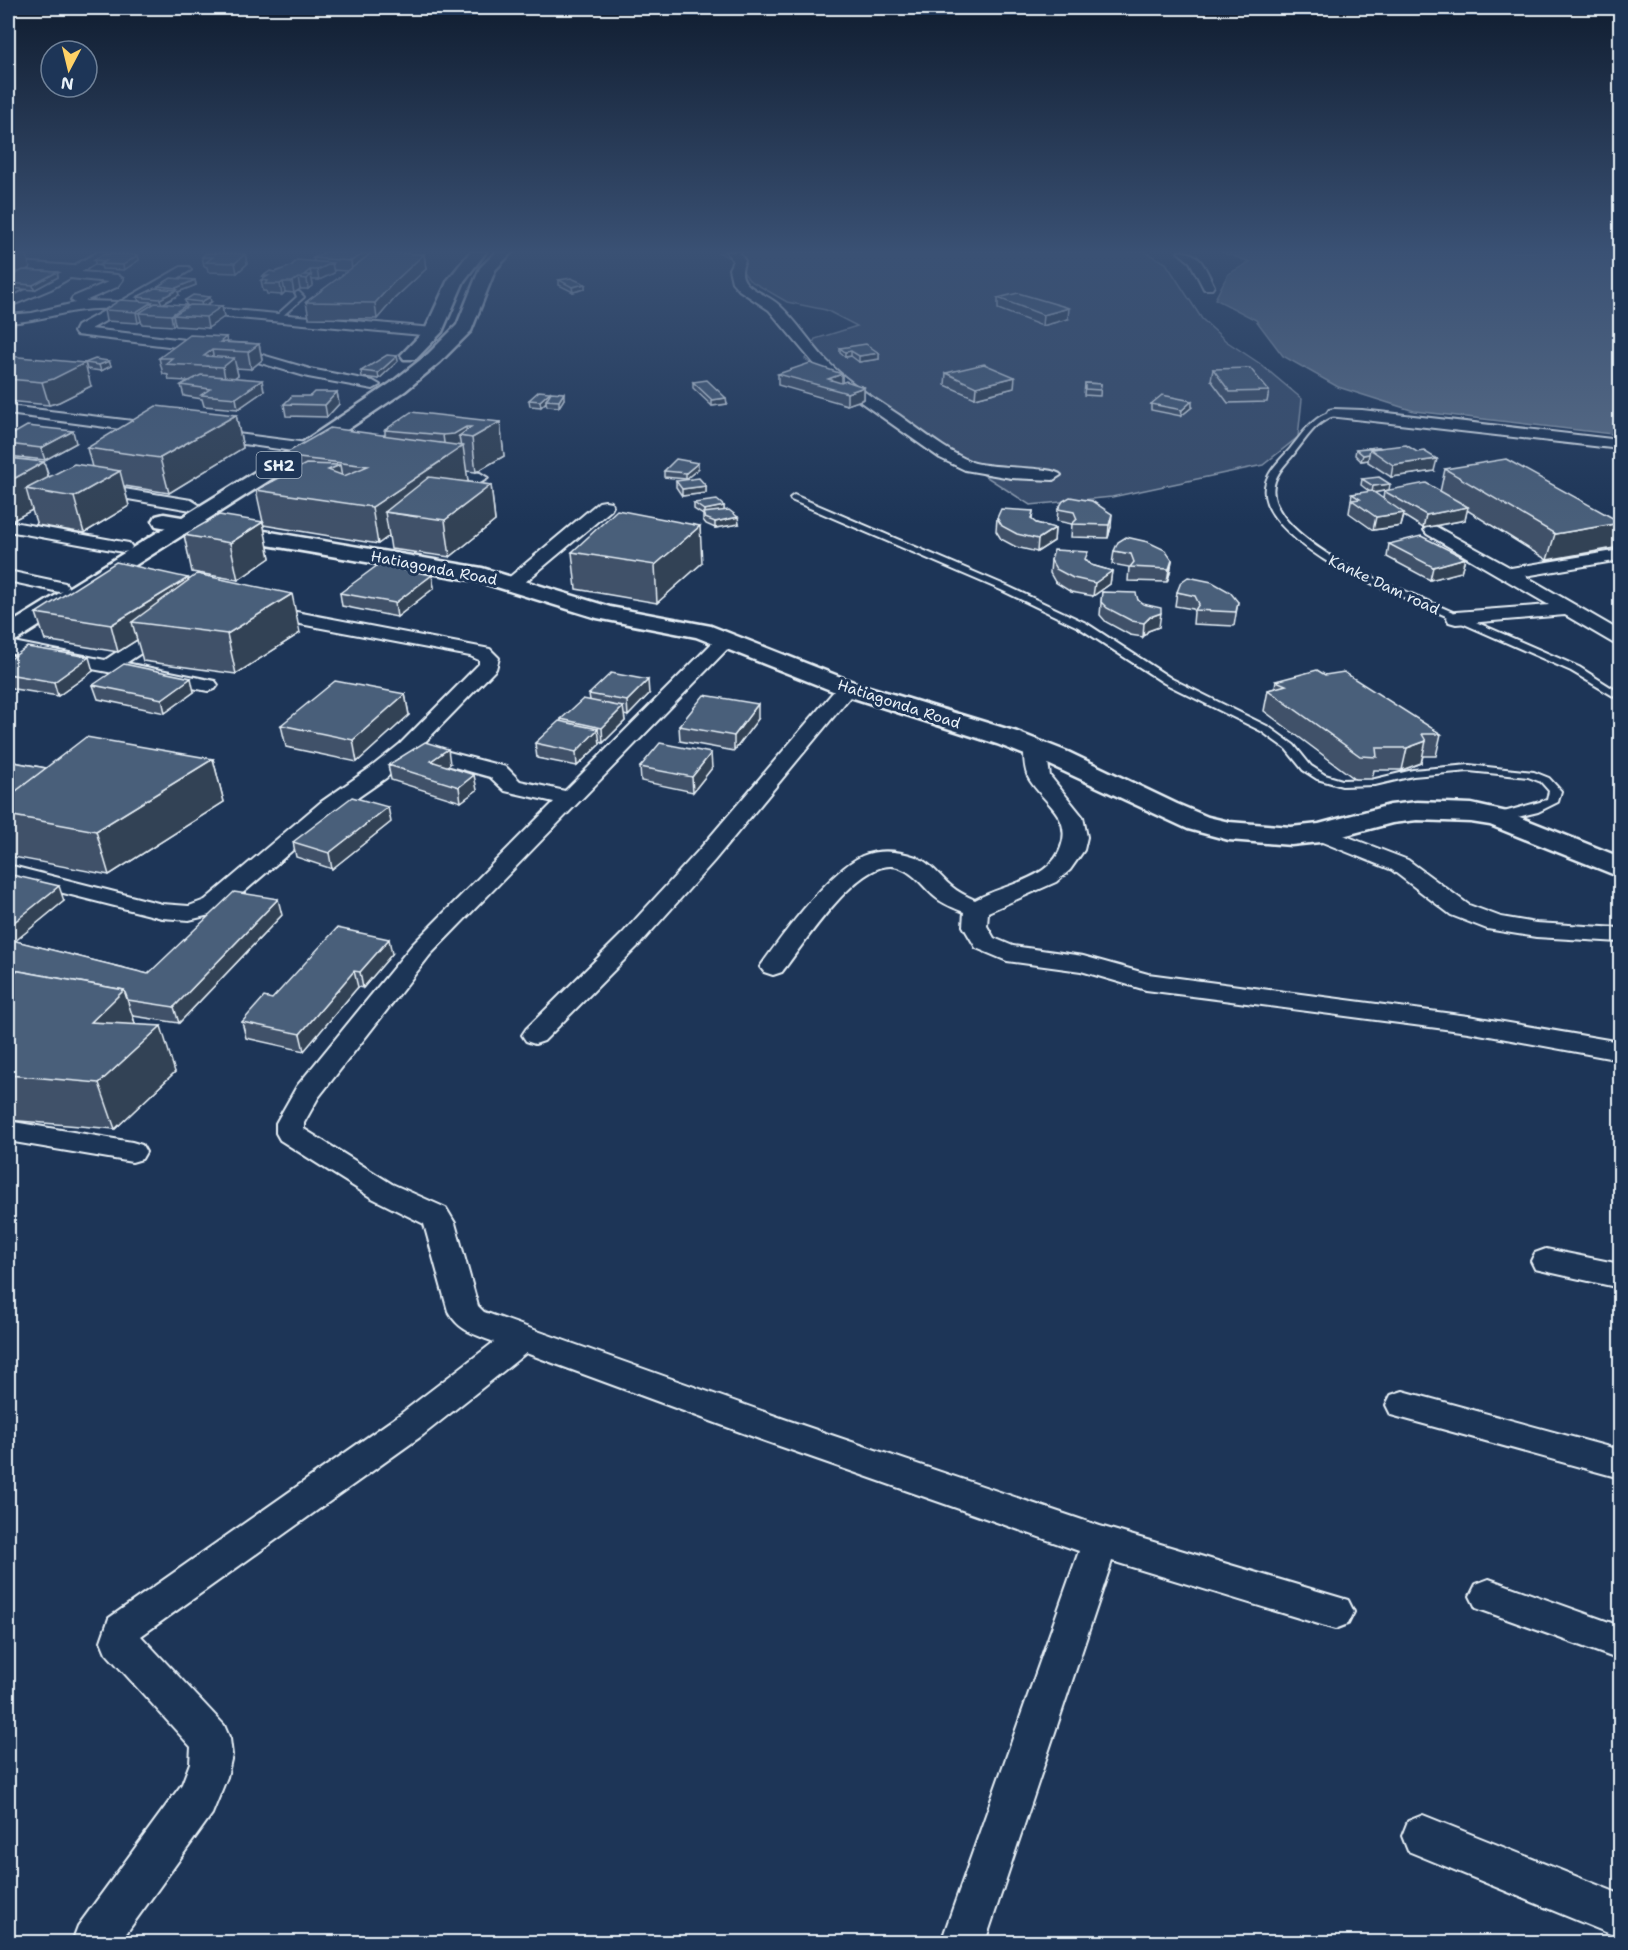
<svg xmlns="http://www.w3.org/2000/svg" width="1628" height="1950" viewBox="0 0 1628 1950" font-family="'Shantell Sans',sans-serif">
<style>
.green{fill:#374d6c;stroke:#909fb2;stroke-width:1.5}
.water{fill:#5d7089;stroke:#95a4b5;stroke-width:1.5}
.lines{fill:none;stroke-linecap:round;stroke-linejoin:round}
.lane-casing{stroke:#e8f1f8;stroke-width:4}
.street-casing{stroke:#e8f1f8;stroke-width:4}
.secondary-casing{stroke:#e8f1f8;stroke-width:5}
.primary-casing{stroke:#e8f1f8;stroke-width:5}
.lane{fill:#1d3557;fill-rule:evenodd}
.street{fill:#1d3557;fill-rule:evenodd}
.secondary{fill:#1d3557;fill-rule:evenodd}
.primary{fill:#1d3557;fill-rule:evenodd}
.wall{fill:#3f5169;stroke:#e8f1f8;stroke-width:1.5;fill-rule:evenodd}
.shaded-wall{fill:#334255;stroke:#e8f1f8;stroke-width:1.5}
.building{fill:#495e7a;stroke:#e8f1f8;stroke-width:1.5}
.labels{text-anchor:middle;stroke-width:6;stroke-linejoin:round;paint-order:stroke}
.far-street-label{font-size:15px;fill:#e8f1f8;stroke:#1d3557}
.shield{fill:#1d3557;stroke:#abb9c8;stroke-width:1.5}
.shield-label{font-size:16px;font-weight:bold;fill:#e8f1f8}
</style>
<rect width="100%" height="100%" fill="#1d3557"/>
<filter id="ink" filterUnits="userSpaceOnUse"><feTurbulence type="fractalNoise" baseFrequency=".0167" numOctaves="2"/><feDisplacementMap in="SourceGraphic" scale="12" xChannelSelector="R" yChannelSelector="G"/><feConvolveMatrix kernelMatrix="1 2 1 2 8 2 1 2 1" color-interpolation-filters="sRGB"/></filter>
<g filter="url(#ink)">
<polygon class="green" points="718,252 1145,252 1166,263 1202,319 1226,341 1259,363 1302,399 1298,437 1263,465 1112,497 1030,505 805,359 815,339 857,326 826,310 787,302 749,280 736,261"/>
<polygon class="water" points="1222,252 1620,252 1620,435 1414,411 1338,387 1283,356 1256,320 1215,299 1228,274 1250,262"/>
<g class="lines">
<g class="lane-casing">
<g id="lane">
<polygon points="295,292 299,292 304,297 280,318 276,318 276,316 297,297"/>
<path d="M1334 411 1338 413 1337 415C1316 421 1309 435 1296 451 1289 461 1279 469 1275 481 1263 516 1321 550 1345 565L1579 667 1620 693V700L1571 671 1339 569C1314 554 1255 517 1266 482 1270 469 1281 459 1290 449 1304 432 1312 417 1334 411Z"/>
<polygon points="794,495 1007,586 1086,623 1172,679 1269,727 1294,745 1311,766 1325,775 1342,780 1375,779 1413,770 1469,765 1534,772 1549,778 1561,791 1558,802 1538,812 1497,822 1491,818 1493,815 1547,800 1549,791 1541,782 1528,777 1469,771 1413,776 1375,785 1342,786 1317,779 1303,770 1286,749 1261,731 1164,683 1078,627 1001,590 791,500 790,498"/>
</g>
</g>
<g class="street-casing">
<g id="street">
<path d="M98 252H112L81 272 117 275 123 279 117 287 85 301 120 302 181 267H189L191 270 137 303 151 304 152 307 151 310H125L91 329 228 345 310 369 373 381 380 385 373 389 308 377 227 353 76 335 74 332 77 326 108 309C74 307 42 321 8 323V315L32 313 75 303 71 300 73 297 108 282 70 278 51 289 8 307V299L62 272 8 268V261L73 266Z"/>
<path d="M727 252H739L745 261C732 287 764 291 779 305 797 321 810 343 826 360 847 382 874 398 899 415 923 432 946 451 972 462 990 469 1054 466 1061 475L1053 480 1011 478 965 470 940 458 838 386 817 367 769 310 739 290 732 282 729 269 733 261Z"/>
<path d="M1178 252C1200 250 1205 268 1214 286L1212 289H1204L1190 262Z"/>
<polygon points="189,306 433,328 440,332 433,336 184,313 183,310"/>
<polygon points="8,406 158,424 166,429 158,434 8,414"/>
<polygon points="1334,409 1362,410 1620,440 1620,449 1329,416 1327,413 1329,410"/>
<polygon points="206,430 307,443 315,448 307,453 201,438 198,435 201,432"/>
<polygon points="432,466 480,473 488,478 480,483 426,474 424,471 426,468"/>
<polygon points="94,484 191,500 199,505 191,510 88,492 86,489 88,486"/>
<polygon points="605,501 611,502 613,506 611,510 518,588 506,588 503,584 506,580 599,502"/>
<polygon points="13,522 123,542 129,543 132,547 129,551 123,552 8,531 8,523"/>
<polygon points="1433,525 1511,568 1620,550 1620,560 1525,576 1620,631 1620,645 1613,643 1565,615 1456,624 1449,622 1447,618 1449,614 1456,612 1549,605 1427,534 1424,530 1427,526"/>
<polygon points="8,571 65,583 68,587 65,591 59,592 8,581"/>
<path d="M265 606 490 649 499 658 496 669 422 745 506 767 520 781 565 791 720 635H734L737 639 430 955 318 1098 304 1123V1129L392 1184 446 1208 455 1223 478 1306 484 1312 784 1419 1100 1526 1348 1600 1354 1612 1348 1624 1335 1629 1112 1561 985 1942H941L1079 1551 762 1440 526 1353 423 1435 141 1636 224 1725 230 1739 232 1755 227 1777 212 1814 120 1942H72L78 1926 182 1784 190 1763 191 1747 106 1653 101 1641 109 1618 399 1415 494 1342C474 1334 459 1331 448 1311L424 1224 372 1198 280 1140 276 1133V1123L297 1086 412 945 554 802 505 791 490 777 411 755 386 778 337 812 223 910 210 915 189 920 162 918 8 879V865L162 904 189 906 205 900 321 802 370 768 400 744 479 664V660L470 656 258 616 256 612 258 608Z"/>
<polygon points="166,622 173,624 175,628 173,632 126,663 215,681 218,685 215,689 208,691 8,653 8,641 105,660 159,624"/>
<polygon points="847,682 854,684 857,688 854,692 714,861 640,944 544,1041 535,1044 526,1041 522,1035 526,1029 622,934 698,851 840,684"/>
<path d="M1035 743 1042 745 1046 749 1050 776 1083 817 1087 837 1084 850 1070 870 1056 882 988 912 987 926 994 938 1013 946 1083 956 1148 974 1468 1016 1620 1042V1060L1468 1032 1146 990 1081 971 1007 961 976 948 963 926 964 912C954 908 943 904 935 897 923 887 916 874 900 868 862 851 803 946 782 972L773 975 764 972 760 967C782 936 828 872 862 856 879 849 899 851 916 857 931 863 939 876 951 886 958 892 966 896 975 900 997 888 1023 884 1043 870 1053 863 1059 855 1062 844 1071 814 1040 800 1028 777 1024 768 1024 758 1024 749L1028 745Z"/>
<polygon points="1320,826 1408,860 1469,905 1501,917 1536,923 1620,928 1620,942 1536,937 1487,929 1451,915 1392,870 1312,838 1309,833 1312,828"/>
<polygon points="8,1121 132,1142 142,1145 146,1152 142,1159 132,1162 8,1141"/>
<polygon points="1546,1249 1620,1264 1620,1288 1535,1269 1531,1261 1535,1253"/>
<polygon points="1403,1391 1620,1450 1620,1478 1391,1415 1386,1405 1391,1395"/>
<polygon points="1489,1579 1620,1626 1620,1660 1476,1608 1470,1596 1476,1584"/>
<polygon points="1423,1815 1620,1894 1620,1938 1408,1851 1402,1836 1408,1821"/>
</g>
</g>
<g class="secondary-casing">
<polygon id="secondary" points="164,514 482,568 610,607 711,626 856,683 1017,732 1068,752 1177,804 1208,817 1229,822 1291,827 1319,824 1390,805 1417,802 1471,804 1507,812 1620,857 1620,877 1490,825 1471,822 1417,820 1392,823 1320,842 1291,845 1229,840 1188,829 1048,764 997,744 838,693 696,637 597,618 477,581 156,526 153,521 156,516"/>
</g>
<g class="primary-casing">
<g id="primary">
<polygon points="470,252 486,252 464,281 442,332 416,359 404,359 401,355 425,330 448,280"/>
<polygon points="496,252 512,252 495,270 471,331 440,362 405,391 314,452 17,640 8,642 8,625 300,444 391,383 428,354 457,325 480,268"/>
</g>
</g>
<use href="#lane" class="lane"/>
<use href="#street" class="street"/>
<use href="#secondary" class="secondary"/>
<use href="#primary" class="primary"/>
</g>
<g class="wall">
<polygon points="8,252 30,268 26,270 57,272 58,277 34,290 8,288 8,278 15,275 8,274"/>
<polygon points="367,252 367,256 424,254 426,269 395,298 377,319 309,318 306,302 348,271 333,270 334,273 319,280 312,280 313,285 308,289 300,289 294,293 285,292 282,295 267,294 266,291 263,291 261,280 263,279 263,276 314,261 313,258"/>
<polygon points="245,254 247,264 237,273 208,272 207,267 204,266 202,257"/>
<polygon points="138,255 139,260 124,270 102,269 101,266 96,265 94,260"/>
<polygon points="195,280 196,285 178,292 179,295 162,304 186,307 188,306 186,305 185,300 211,302 205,305 222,306 224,317 208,328 176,326 175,324 173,326 142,324 141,321 138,323 106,321 104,310 139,301 137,297 158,288 158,286"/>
<polygon points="559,280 585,284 585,289 573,292 559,285"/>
<polygon points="998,298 1068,319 1042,326 998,309"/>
<polygon points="226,337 227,342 259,344 262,360 251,369 236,368 238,375 234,377 264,391 238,409 204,406 202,399 184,396 181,385 188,381 169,380 168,375 163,374 159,358"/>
<polygon points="840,348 879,353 879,359 859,362 851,356 845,357 840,353"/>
<polygon points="8,356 91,386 59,402 49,405 8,401"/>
<polygon points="109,361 111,366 101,371 87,369 85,363"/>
<polygon points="398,361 379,379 362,377 361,371"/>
<polygon points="1213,369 1269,391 1267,402 1228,403 1211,380"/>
<polygon points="946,373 1014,388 975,398 945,385"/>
<polygon points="778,374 842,374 842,383 864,387 864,399 847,405 778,385"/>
<polygon points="693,382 727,404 712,406 693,388"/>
<polygon points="1085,383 1101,384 1100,396 1084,395"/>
<polygon points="337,392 339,404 327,417 286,416 284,404 310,396"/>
<polygon points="550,394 564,399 559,407 547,406 546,402 541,407 530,406 529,400"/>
<polygon points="1151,404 1192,407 1181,416 1151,410"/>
<polygon points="236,415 243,448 169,493 124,486 129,506 84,533 37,525 32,510 8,523 8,458 44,462 49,477 92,467 87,448"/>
<polygon points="500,422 504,456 476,472 466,471 468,481 466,482 491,485 495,521 450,557 391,549 389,536 378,544 263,525 270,558 238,580 192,572 184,535 263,522 256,490 284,475 281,456 385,435 385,430"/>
<polygon points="8,437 76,443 45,460 8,456"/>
<polygon points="1379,447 1434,471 1391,477 1368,462 1368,460 1361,461 1355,455 1356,449"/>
<polygon points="698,469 686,479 664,477 664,471"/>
<path d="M1445 469 1614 548 1547 560 1467 510 1465 520 1423 528 1404 516 1401 526 1373 530 1349 513 1352 494 1370 492 1361 485 1362 479 1389 490 1440 492ZM1384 491 1383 499 1374 492Z"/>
<polygon points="676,481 706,486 706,493 682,496 676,487"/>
<polygon points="1092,501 1111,527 1108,538 1071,537 1072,524 1057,521 1058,509"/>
<polygon points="694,503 724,506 724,511 739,524 715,528 706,524 703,520 703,515 694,509"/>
<polygon points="1033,511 1032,520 1036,523 1055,528 1054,541 1037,552 1016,547 1001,539 996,531 997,518"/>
<polygon points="1389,544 1465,558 1461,572 1430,580 1387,557"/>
<polygon points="1114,551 1172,560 1170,573 1167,582 1128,581 1129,567 1112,564"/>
<polygon points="572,552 702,563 657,603 576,589"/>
<polygon points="1051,560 1087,560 1091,565 1112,571 1110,584 1093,596 1071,592 1055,582 1050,573"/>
<polygon points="432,575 434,588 397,617 342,606 340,593"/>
<polygon points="189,579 300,633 236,674 143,661 137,640 118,652 45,640 36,613"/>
<polygon points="1102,592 1138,600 1159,627 1148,631 1143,637 1130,635 1106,622 1100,615"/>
<polygon points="1177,592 1238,602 1234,626 1193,624 1194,612 1193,609 1175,606"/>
<polygon points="8,661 93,671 58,696 8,688"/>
<polygon points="1325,675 1441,734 1436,756 1423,756 1421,763 1402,770 1374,770 1372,779 1355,779 1264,711 1268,690 1275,688 1276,681"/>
<polygon points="93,685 194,692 165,713 98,699"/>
<polygon points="405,694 409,715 357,762 286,747 281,725"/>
<polygon points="589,694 649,694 628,716 624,715 625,721 603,743 600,742 600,744 577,766 537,758 535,743 561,721 561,719 590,700"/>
<polygon points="758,719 734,751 680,741 679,726"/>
<polygon points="213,759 224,802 109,875 8,856 8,761 46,768"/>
<polygon points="450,764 447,766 477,790 461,802 391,780 388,765"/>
<polygon points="640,767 712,768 693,792 641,781"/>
<polygon points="391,822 332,869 296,857 293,842"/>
<polygon points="8,874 64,901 15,941 148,974 282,915 179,1023 133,1016 135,1024 175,1072 115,1129 8,1120"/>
<polygon points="392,954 363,988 358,987 304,1051 246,1038 242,1022 272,999"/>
</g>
<g class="shaded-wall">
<polygon points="367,252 368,262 352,271 351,261"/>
<polygon points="26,253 30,268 20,273 17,272 18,274 17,275 12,260"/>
<polygon points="245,254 247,264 237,273 235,263"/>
<polygon points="424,254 426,269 395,298 377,319 375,303 393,283"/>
<polygon points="138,255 139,260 124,270 123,265"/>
<polygon points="332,263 334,273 319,280 317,270"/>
<polygon points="310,270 313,285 308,289 307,279 304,275"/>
<polygon points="57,272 58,277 34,290 33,285"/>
<polygon points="298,278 300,289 294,293 292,282"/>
<polygon points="195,280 196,285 178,292 179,295 162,304 160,299 177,290 176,288"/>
<polygon points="283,282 285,292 282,295 280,284"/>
<polygon points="585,284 585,289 573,292 572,287"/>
<polygon points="210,297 211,302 202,307 201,302"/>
<polygon points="152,302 154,312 139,313 141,321 138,323 136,312"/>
<polygon points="186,305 188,316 173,315 175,324 173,326 171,315"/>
<polygon points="222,306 224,317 208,328 206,317"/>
<polygon points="1069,308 1068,319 1042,326 1043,315"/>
<polygon points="259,344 262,360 251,369 248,352"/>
<polygon points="212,350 215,367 204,356"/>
<polygon points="851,351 851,356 845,357 845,352"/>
<polygon points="879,353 879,359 859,362 859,356"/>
<polygon points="397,356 398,361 379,379 378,373"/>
<polygon points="234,358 238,375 226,384 223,367"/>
<polygon points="109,361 111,366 101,371 99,365"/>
<polygon points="85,363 91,386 59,402 49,405 42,382"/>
<polygon points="842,374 842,385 828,379"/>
<polygon points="1015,377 1014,388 975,398 976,387"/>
<polygon points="262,380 264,391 238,409 236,398"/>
<polygon points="864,387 864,399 847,405 847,393"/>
<polygon points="337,392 339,404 327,417 325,405"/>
<polygon points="550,392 550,398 546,400 546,402 541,407 540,401"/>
<polygon points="564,393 564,399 559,407 559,401"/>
<polygon points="726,398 727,404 712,406 712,400"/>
<polygon points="1192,401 1192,407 1181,416 1182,410"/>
<polygon points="8,414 11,424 8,426"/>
<polygon points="236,415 243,448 169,493 160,458"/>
<polygon points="500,422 504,456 476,472 472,438"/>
<polygon points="466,427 467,437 459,436 461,448 463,446 468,481 417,517 385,512 389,536 378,544 372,507 446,458 443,435"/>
<polygon points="73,431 76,443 45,460 41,448"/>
<polygon points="1369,454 1368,460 1361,461 1363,455"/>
<polygon points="1437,459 1434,471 1391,477 1393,465"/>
<polygon points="44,462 53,494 26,489 32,510 8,523 8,482"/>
<polygon points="698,463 698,469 686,479 686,473"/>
<polygon points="340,465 346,500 328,470"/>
<polygon points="120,471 129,506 84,533 74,497"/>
<polygon points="1390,484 1389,490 1372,493 1373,486"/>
<polygon points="491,485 495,521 450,557 445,520"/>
<polygon points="706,486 706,493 682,496 682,489"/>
<polygon points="724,506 724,513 704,516 704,510"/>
<polygon points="1468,507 1465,520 1423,528 1426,515"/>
<polygon points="1404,513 1401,526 1373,530 1376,517"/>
<polygon points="1112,514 1111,527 1108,538 1109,525"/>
<polygon points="738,517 739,524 715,528 715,522"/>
<polygon points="263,522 270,558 238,580 230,543"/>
<polygon points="1620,523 1614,548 1547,560 1555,534"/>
<polygon points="700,526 702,563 657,603 655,565"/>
<polygon points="1055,528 1054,541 1037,552 1038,539"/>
<polygon points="1465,558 1461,572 1430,580 1433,567"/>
<polygon points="1172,560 1170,573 1167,582 1169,569"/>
<polygon points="1112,571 1110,584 1093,596 1095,583"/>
<polygon points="432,575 434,588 397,617 395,603"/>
<polygon points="188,578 195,604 132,622 137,640 118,652 111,625"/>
<polygon points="292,594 300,633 236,674 227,634"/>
<polygon points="1161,613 1159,627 1148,631 1143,637 1144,623 1150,617"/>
<polygon points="89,657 93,671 58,696 54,682"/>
<polygon points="191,678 194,692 165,713 162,699"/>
<polygon points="648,680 649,694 628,716 627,701"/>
<polygon points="405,694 409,715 357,762 353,740"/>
<polygon points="758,704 758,719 734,751 734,736"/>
<polygon points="623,707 625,721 603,743 602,728"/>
<polygon points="598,729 600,744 577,766 576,752"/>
<polygon points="1426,741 1421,763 1402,770 1407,748"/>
<polygon points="448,749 450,764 433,776 431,761"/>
<polygon points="711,753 712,768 693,792 692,777"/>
<polygon points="213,759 224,802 109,875 96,831"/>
<polygon points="474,775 477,790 461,802 459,787"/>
<polygon points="388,807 391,822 332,869 329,853"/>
<polygon points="59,886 64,901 8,947 8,927"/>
<polygon points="278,899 282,915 179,1023 174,1007"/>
<polygon points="389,939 392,954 363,988 360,972"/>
<polygon points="354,971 358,987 304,1051 300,1034"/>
<polygon points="124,990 139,1036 91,1022"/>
<polygon points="161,1026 175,1072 115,1129 99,1083"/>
</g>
<g class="building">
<polygon points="8,252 26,253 12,260 8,260"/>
<polygon points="325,252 367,252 351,261 313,258"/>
<polygon points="206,253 245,254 235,263 206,262 213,257 202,257"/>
<polygon points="372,253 424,254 393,283 375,303 306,302"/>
<polygon points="103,254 138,255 123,265 101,264 106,261 94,260"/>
<polygon points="297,260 332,263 317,270 310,270 304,275 311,275 307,279 298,278 292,282 283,282 280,284 265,284 268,281 261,280 268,276 263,276 270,271 275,272 291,266"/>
<polygon points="23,270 57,272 33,285 8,283 8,278"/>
<polygon points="171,278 195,280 176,288 158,286"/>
<polygon points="571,278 585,284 572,287 559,280"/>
<polygon points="155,288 177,290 160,299 137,297"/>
<polygon points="1018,293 1069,308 1043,315 998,298"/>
<polygon points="193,295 210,297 201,302 185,300"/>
<polygon points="120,300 152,302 136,312 104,310"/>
<polygon points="155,303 186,305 171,315 139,313"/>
<polygon points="190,305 222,306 206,317 173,315"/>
<polygon points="190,335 226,337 220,342 259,344 248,352 212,350 204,356 234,358 223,367 165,364 172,358 159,358"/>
<polygon points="866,344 879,353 859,356 851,351 845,352 840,348"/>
<polygon points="387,355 397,356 378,373 361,371"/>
<polygon points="8,356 85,363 53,379 42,382 8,379"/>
<polygon points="95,359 109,361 99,365 85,363"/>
<polygon points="810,363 842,374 828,379 841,383 846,381 864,387 847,393 778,374"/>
<polygon points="984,364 1015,377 976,387 946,373"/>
<polygon points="1250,368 1269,391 1230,392 1213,369"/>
<polygon points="201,375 262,380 236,398 201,395 210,389 181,385"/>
<polygon points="707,380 726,398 712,400 693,382"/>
<polygon points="1085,383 1101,384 1100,390 1085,389"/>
<polygon points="539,391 550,392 540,401 529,400"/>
<polygon points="314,392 337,392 325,405 284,404 292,396 310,396"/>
<polygon points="551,392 564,393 559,401 546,400"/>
<polygon points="1162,395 1192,401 1182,410 1151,404"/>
<polygon points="156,406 236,415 160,458 87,448"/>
<polygon points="411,412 500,422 472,438 459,436 471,427 466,427 454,434 443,435 385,430"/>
<polygon points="27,426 73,431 41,448 8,444 8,437"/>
<polygon points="330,428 463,446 372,507 256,490 306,464 340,465 328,470 344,476 368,466 281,456"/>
<polygon points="1406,445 1417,452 1424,451 1437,459 1393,465 1370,449"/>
<polygon points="1379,447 1380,448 1370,449 1369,454 1363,455 1356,449"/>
<polygon points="8,458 44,462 8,482"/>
<polygon points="676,459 698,463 686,473 664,471"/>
<polygon points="1506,459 1620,522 1620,523 1555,534 1445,469"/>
<polygon points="74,464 120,471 74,497 26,489"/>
<polygon points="429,477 491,485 445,520 385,512"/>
<polygon points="1379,477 1390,484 1373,486 1362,479"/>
<polygon points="699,478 706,486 682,489 676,481"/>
<polygon points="1426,483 1468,507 1426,515 1384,491"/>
<polygon points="1372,491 1404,513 1376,517 1352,500 1360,499 1352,494"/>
<polygon points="1070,497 1092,501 1112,514 1109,525 1072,524 1077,519 1074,512 1058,509 1063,501"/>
<polygon points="717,500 724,506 704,510 694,503"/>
<polygon points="1001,509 1033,511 1031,519 1036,523 1055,528 1038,539 1017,534 1002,526 997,518"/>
<polygon points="617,510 700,526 655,565 572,552"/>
<polygon points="729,510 738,517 715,522 705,518 703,513"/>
<polygon points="219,515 263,522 230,543 184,535"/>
<polygon points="1421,536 1465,558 1433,567 1389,544"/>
<polygon points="1126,537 1148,542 1165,550 1172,560 1169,569 1130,567 1134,562 1131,554 1114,551 1118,542"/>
<polygon points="1054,550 1088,552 1085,559 1091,565 1112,571 1095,583 1073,578 1056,569 1051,560"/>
<polygon points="116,562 188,578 111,625 36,613"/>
<polygon points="378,565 432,575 395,603 340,593"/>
<polygon points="197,574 292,594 227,634 132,622"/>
<polygon points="1188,577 1212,582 1230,592 1238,602 1236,612 1195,610 1199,604 1195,596 1177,592 1181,582"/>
<polygon points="1102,592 1136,593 1138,600 1143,604 1161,608 1161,613 1150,617 1144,623 1132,621 1107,608 1101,602"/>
<polygon points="27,647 89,657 54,682 8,674 8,661"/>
<polygon points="124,664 191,678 162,699 93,685"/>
<polygon points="1317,670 1325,675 1344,672 1441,734 1422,734 1426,741 1407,748 1376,748 1377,757 1360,756 1268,690 1286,685 1276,681"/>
<polygon points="611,673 648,680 627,701 589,694"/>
<polygon points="335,681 405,694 353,740 281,725"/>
<polygon points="704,695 758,704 734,736 679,726"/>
<polygon points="583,699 623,707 602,728 561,719"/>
<polygon points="559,721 598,729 576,752 535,743"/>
<polygon points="86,737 213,759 96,831 8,815 8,797"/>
<polygon points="425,742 448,749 431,761 474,775 459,787 388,765"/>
<polygon points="660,743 711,753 692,777 640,767"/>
<polygon points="8,761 46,768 8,797"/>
<polygon points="352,797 388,807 329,853 293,842"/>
<polygon points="8,874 59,886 8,927"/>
<polygon points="234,892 278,899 174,1007 128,1000 124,990 8,969 8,944 12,940 148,974"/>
<polygon points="337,928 389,939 360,972 354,971 300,1034 242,1022 264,997 272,999"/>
<polygon points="8,969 124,990 91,1022 161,1026 99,1083 8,1075"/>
</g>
</g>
<linearGradient id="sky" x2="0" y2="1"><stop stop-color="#101d30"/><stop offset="0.48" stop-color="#3a5174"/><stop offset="1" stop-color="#3a5174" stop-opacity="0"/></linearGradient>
<rect width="1628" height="525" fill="url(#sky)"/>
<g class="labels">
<g class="far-street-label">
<text transform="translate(434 568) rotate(11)" y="5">Hatiagonda Road</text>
<text transform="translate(1384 585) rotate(25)" y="5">Kanke Dam road</text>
<text transform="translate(899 704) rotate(18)" y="5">Hatiagonda Road</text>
</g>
<rect class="shield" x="256.5" y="452" width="45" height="26" rx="4.5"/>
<g class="shield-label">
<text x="279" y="471">SH2</text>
</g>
</g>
<rect width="1628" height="1950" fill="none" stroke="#1d3557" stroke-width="30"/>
<rect x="15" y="15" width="1598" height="1920" fill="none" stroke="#e8f1f8" stroke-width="2" filter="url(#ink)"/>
<g transform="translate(69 69) rotate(187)"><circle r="28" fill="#1d3557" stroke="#6e8097" stroke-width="1.5"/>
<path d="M0-4.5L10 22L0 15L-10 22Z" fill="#ffd166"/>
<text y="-9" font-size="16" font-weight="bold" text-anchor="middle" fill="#e8f1f8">N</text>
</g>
</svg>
